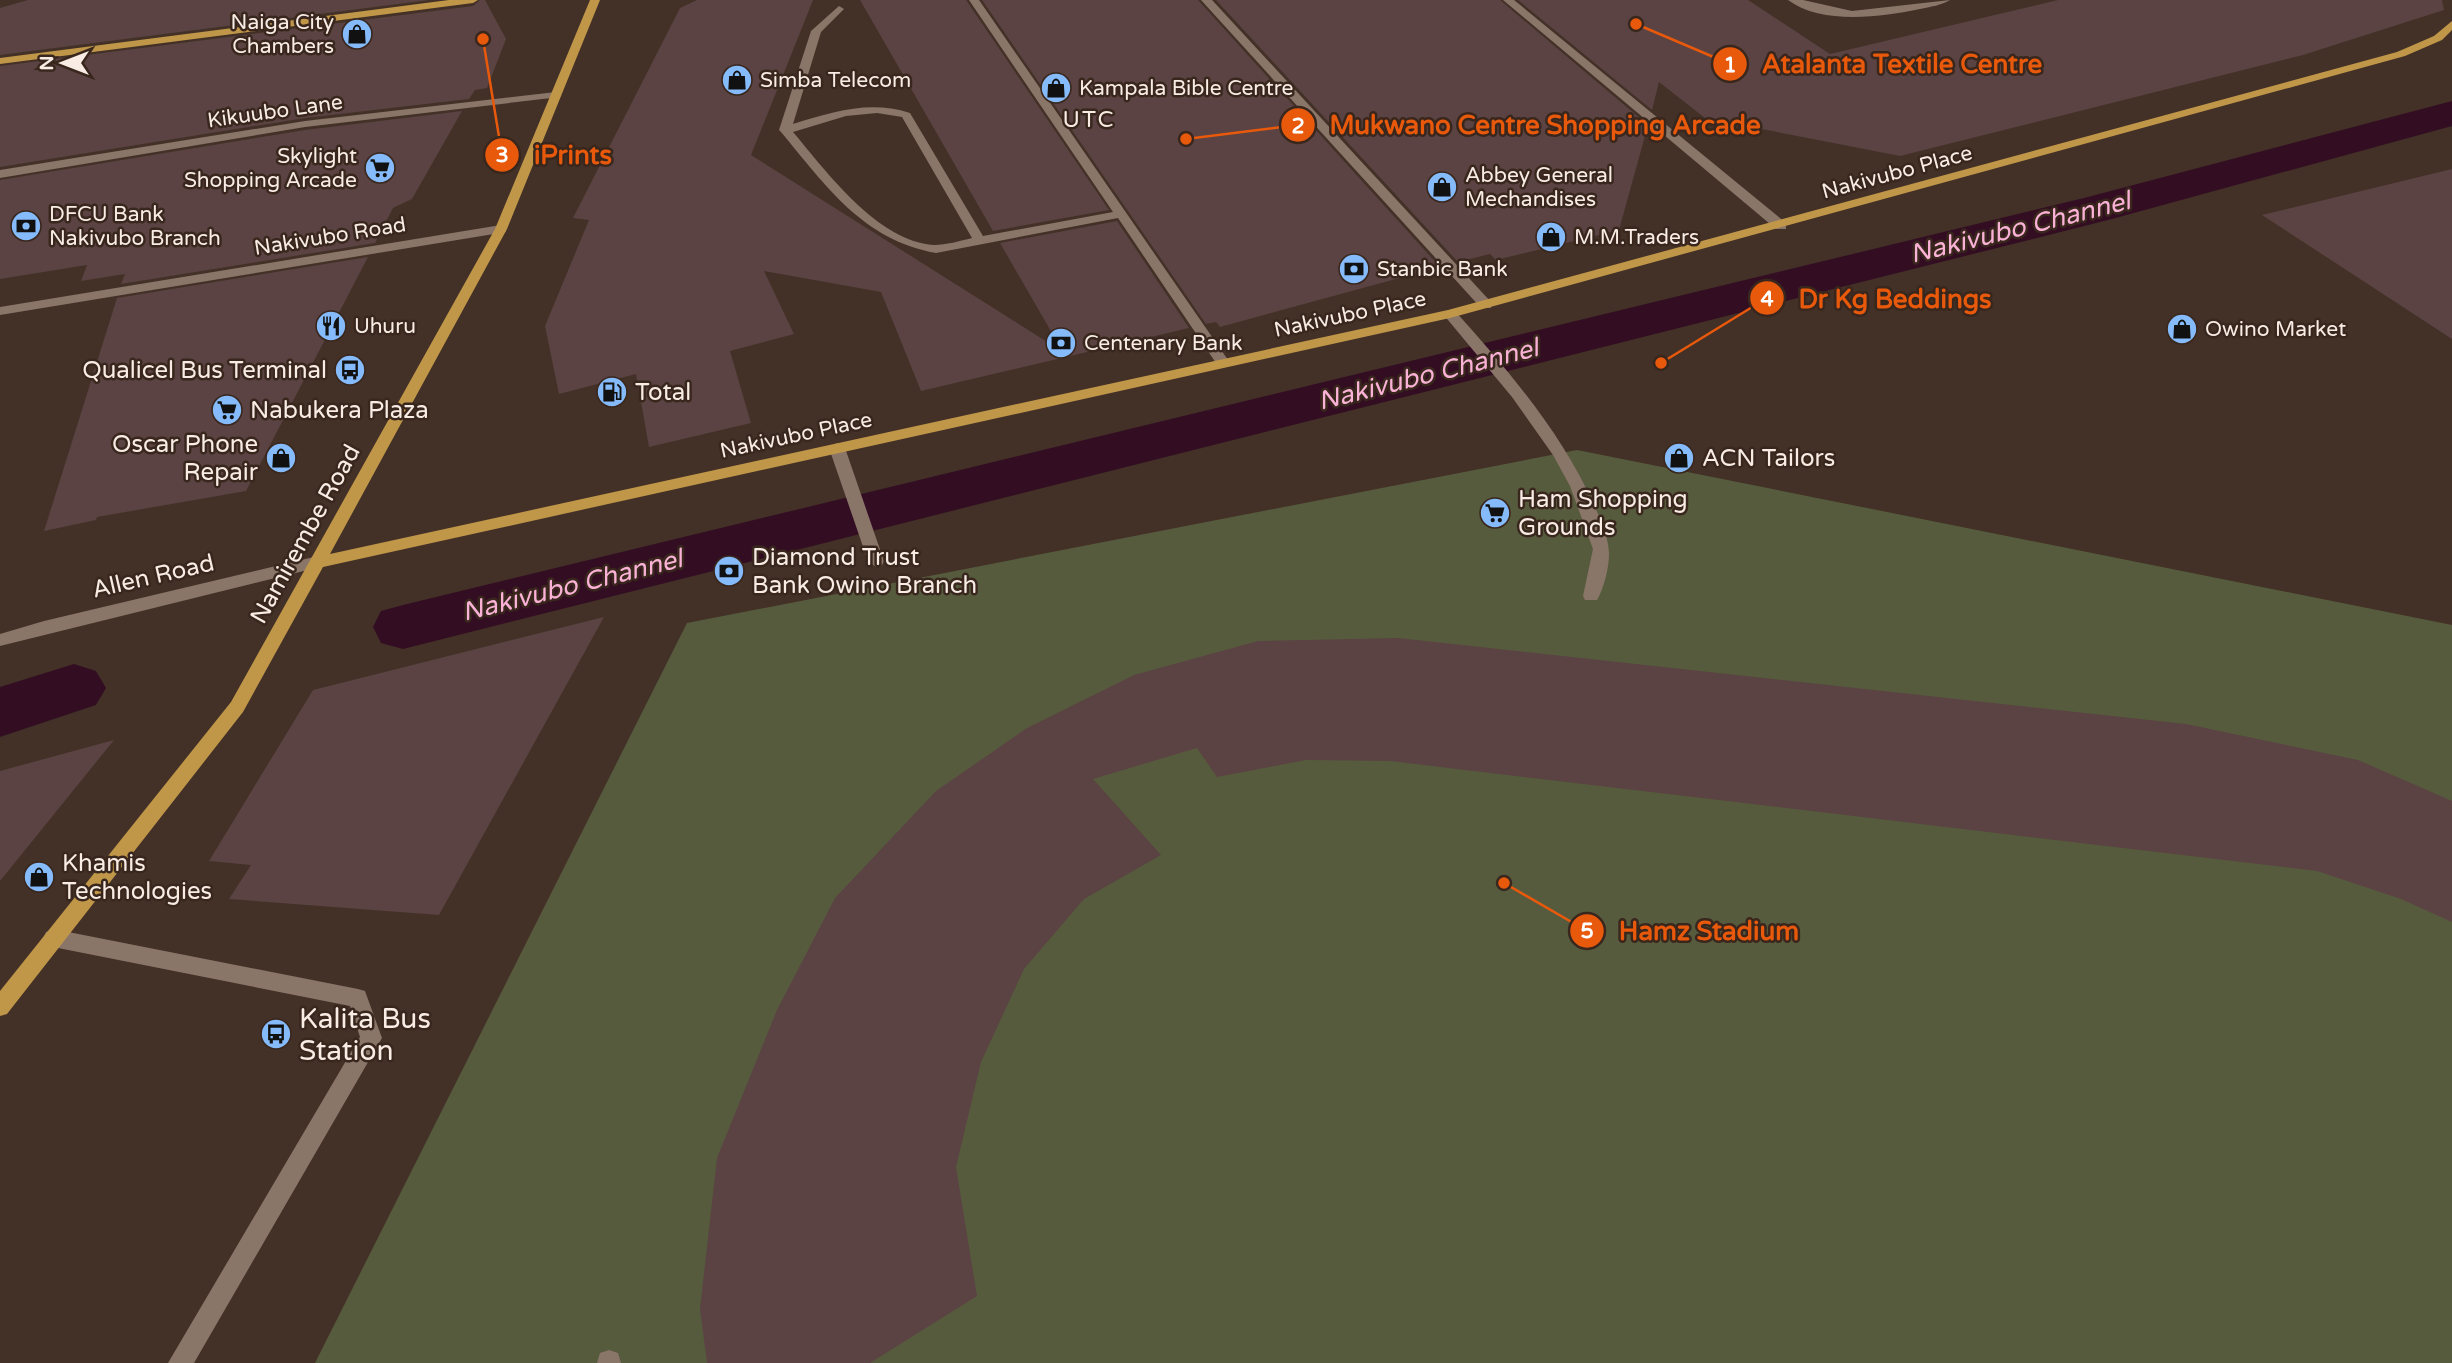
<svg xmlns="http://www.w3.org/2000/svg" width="2452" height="1363" viewBox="0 0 2452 1363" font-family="'Varela Round',sans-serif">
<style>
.green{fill:#575b3e}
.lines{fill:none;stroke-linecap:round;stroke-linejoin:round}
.canal{fill:#330e23;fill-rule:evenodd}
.building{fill:#5a4342}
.minor{fill:#8a7569;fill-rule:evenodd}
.major{fill:#c09749;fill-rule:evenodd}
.labels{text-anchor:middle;stroke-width:5;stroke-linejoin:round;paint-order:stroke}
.far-poi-label{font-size:21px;fill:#f8ece5;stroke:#39271d;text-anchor:start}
.far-street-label{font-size:21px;fill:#f8ece5;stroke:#39271d}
.far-quarter-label{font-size:23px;letter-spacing:2px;fill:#f8ece5;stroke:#39271d}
.poi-label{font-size:24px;fill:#f8ece5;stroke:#39271d;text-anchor:start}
.street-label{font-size:24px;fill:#f8ece5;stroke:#39271d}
.water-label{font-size:26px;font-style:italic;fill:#fab1d6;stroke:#39271d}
.near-poi-label{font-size:28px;fill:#f8ece5;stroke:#39271d;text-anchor:start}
.leader{fill:none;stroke:#e8590c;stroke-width:2.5}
.callout-dot{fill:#e8590c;stroke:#39271d;stroke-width:2.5}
.mark-label{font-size:21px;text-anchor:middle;font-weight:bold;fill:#fff}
.callout-label{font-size:26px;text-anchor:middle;font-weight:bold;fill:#e8590c;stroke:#39271d;stroke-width:5;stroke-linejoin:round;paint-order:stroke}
</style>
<rect width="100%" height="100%" fill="#433127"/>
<polygon class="green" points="1577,450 2452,625 2452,1363 315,1363 687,623"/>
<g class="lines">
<g class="canal">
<polygon points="2452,101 2452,126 2112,219 403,649 381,643 373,627 381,611 403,605 2084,198"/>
<polygon points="74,664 96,671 106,688 96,705 0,737 0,687"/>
</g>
</g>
<g class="building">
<polygon points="28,0 429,0 0,55 0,8"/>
<polygon points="480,0 485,0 506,39 487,88 475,90 469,99 305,118 0,167 0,66 473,6"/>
<polygon points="697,0 813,0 751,155 1063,352 1000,243 1117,221 1189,328 921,391 881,292 764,271 794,334 730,351 751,423 649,447 636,374 559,394 545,326 589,220 573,218 680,8"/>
<polygon points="860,0 966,0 1109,210 993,231"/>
<polygon points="982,0 1198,0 1440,267 1220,327 1216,322 1206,324"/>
<polygon points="1216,0 1500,0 1648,125 1619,230 1496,260 1490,254 1458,262"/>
<polygon points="1518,0 1748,0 1830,54 2058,0 2442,0 2444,10 2303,55 1900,156 1705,118 1659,82 1652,110"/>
<polygon points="462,111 412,199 393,208 375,243 121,284 125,274 81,281 87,265 0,279 0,180 305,130"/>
<polygon points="2452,169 2452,339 2262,215"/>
<polygon points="368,257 246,491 97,517 96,520 44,531 117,298"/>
<polygon points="604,617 439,915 229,899 251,865 209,861 313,690"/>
<polygon points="1398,638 2186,724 2358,760 2452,801 2452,922 2401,899 2317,871 1390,761 1306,760 1217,777 1197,748 1093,779 1161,855 1084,899 1024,969 981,1062 956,1167 977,1296 870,1363 707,1363 700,1309 717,1158 777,1010 835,898 936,791 1027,728 1134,675 1258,641"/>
<polygon points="114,740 0,881 0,771"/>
</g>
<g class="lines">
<g class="minor">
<path d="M969 0H979L1228 360V366H1218L1118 218 936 253C863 240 826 186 781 132L779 130 811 31 839 6 844 9 821 32 793 124C833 112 869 100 910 113L983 236 1113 212ZM877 113 902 117 972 238C960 241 946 245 934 245 877 241 827 172 793 132L846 116Z"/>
<polygon points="1201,0 1212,0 1491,302 1491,308 1481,308"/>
<polygon points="1503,0 1514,0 1786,223 1786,229 1776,229"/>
<path d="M1788 0H1803L1852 11 1950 0C1942 5 1930 7 1920 9 1881 17 1821 25 1788 0Z"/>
<polygon points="556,92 560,93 560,97 305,127 0,178 0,170 305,121"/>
<polygon points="501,225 506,226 506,232 0,315 0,307"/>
<path d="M1450 310 1455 311C1509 371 1562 433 1595 507 1601 521 1609 539 1609 554 1609 568 1604 588 1597 600H1585L1583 596 1593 549 1570 486 1553 455 1512 397 1443 314Z"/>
<polygon points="837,443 845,448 884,561 882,565 876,567 868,561 829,448"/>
<polygon points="318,556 326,562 324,566 0,646 0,634 44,621"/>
<polygon points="53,929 358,989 365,991 382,1038 194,1363 168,1363 360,1037 350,1006 53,947 46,944 43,938 46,932"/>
<polygon points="609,1350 618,1353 621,1363 597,1363 600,1353"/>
</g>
<g class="major">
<polygon points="449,0 478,0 473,3 0,64 0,58"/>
<polygon points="590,0 600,0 507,229 330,554 1448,310 2397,52 2434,36 2452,21 2452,30 2442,40 2405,56 1450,318 323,567 243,712 7,1014 0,1016 0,991 231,702 495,229"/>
</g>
</g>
<defs>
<g id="shop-disc" transform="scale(1.575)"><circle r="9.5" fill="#85bbfb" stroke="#39271d"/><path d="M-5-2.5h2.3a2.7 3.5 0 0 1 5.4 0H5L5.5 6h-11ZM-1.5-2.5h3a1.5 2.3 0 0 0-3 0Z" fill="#111"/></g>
<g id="supermarket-disc" transform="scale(1.575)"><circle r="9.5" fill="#85bbfb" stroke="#39271d"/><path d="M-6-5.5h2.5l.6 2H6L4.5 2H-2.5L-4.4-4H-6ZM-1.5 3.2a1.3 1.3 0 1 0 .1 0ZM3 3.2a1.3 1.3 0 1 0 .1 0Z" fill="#111"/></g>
<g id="bank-disc" transform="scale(1.575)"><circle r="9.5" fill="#85bbfb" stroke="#39271d"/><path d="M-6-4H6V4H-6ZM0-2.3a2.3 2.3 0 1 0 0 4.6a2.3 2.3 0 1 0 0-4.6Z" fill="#111"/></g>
<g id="restaurant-disc" transform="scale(1.575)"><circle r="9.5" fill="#85bbfb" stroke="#39271d"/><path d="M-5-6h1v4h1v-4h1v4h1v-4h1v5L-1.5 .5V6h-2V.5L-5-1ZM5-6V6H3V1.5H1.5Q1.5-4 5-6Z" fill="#111"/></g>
<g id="bus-disc" transform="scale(1.575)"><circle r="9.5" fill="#85bbfb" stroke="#39271d"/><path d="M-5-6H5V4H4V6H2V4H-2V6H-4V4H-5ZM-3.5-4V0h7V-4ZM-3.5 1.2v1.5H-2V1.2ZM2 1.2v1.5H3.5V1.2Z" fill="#111"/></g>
<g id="fuel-disc" transform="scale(1.575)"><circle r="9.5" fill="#85bbfb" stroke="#39271d"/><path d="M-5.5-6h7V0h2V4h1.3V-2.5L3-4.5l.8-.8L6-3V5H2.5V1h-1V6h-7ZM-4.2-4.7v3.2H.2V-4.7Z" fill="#111"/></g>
</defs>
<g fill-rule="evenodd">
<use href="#shop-disc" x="357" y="34"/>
<use href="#shop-disc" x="737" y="80"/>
<use href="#shop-disc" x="1056" y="88"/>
<use href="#supermarket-disc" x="380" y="168"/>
<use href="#shop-disc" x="1442" y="187"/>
<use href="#bank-disc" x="26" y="226"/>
<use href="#shop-disc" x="1551" y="237"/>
<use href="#bank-disc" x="1354" y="269"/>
<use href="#restaurant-disc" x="331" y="326"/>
<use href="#shop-disc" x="2182" y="329"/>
<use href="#bank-disc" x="1061" y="343"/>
<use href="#bus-disc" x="350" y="370"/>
<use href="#fuel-disc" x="612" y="392"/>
<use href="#supermarket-disc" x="227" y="410"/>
<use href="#shop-disc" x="281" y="458"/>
<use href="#shop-disc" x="1679" y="458"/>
<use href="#supermarket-disc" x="1495" y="513"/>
<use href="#bank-disc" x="729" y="571"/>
<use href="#shop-disc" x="39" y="877"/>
<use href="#bus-disc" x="276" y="1034"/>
</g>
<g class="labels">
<g class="far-poi-label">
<text x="334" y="29" text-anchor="end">Naiga City<tspan x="334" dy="24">Chambers</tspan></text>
<text x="760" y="87">Simba Telecom</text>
<text x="1079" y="95">Kampala Bible Centre</text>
<text x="357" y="163" text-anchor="end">Skylight<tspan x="357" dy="24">Shopping Arcade</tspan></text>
<text x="1465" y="182">Abbey General<tspan x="1465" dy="24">Mechandises</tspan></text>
<text x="49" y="221">DFCU Bank<tspan x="49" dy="24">Nakivubo Branch</tspan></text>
<text x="1574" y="244">M.M.Traders</text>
<text x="1377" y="276">Stanbic Bank</text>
<text x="354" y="333">Uhuru</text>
<text x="2205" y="336">Owino Market</text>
<text x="1084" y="350">Centenary Bank</text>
</g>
<g class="far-street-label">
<text transform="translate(275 111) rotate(-8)" y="7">Kikuubo Lane</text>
<text transform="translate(1897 172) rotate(-15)" y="7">Nakivubo Place</text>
<text transform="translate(330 236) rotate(-9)" y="7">Nakivubo Road</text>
<text transform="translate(1350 314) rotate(-12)" y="7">Nakivubo Place</text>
<text transform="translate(796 435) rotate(-12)" y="7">Nakivubo Place</text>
</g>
<g class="far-quarter-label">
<text x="1089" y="127">UTC</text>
</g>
<g class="poi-label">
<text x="327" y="378" text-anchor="end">Qualicel Bus Terminal</text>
<text x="635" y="400">Total</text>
<text x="250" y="418">Nabukera Plaza</text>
<text x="258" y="452" text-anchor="end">Oscar Phone<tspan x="258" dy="28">Repair</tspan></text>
<text x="1702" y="466">ACN Tailors</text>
<text x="1518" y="507">Ham Shopping<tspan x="1518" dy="28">Grounds</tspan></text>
<text x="752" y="565">Diamond Trust<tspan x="752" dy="28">Bank Owino Branch</tspan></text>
<text x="62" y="871">Khamis<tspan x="62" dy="28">Technologies</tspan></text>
</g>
<g class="street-label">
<text transform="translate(305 534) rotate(-61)" y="8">Namirembe Road</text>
<text transform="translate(153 576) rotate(-13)" y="8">Allen Road</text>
</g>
<g class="water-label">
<text transform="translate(2020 227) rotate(-14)" y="9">Nakivubo Channel</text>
<text transform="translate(1428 374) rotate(-14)" y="9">Nakivubo Channel</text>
<text transform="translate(572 585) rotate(-14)" y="9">Nakivubo Channel</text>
</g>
<g class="near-poi-label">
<text x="299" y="1028">Kalita Bus<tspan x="299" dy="32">Station</tspan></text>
</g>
</g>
<path class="leader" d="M1636 24L1730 64M1186 139L1298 125M483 39L502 155M1661 363L1767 298M1504 883L1587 931"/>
<g class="callout-dot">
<circle cx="1636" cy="24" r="7"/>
<circle cx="1186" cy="139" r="7"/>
<circle cx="483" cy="39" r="7"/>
<circle cx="1661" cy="363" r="7"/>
<circle cx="1504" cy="883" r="7"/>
<circle cx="1730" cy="64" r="18"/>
<circle cx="1298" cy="125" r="18"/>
<circle cx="502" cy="155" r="18"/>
<circle cx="1767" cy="298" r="18"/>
<circle cx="1587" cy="931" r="18"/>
</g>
<g class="mark-label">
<text x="1730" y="72">1</text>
<text x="1298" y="133">2</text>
<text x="502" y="162">3</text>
<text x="1767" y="306">4</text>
<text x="1587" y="938">5</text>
</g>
<g class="callout-label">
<text x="1902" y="73">Atalanta Textile Centre</text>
<text x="1545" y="134">Mukwano Centre Shopping Arcade</text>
<text x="573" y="164">iPrints</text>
<text x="1895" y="308">Dr Kg Beddings</text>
<text x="1709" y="940">Hamz Stadium</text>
</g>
<g transform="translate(63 63) rotate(270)" stroke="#39271d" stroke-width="5" paint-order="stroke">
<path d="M0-5L12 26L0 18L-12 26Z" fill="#f8ece5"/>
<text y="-10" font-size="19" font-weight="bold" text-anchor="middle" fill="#f8ece5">N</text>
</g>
</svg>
